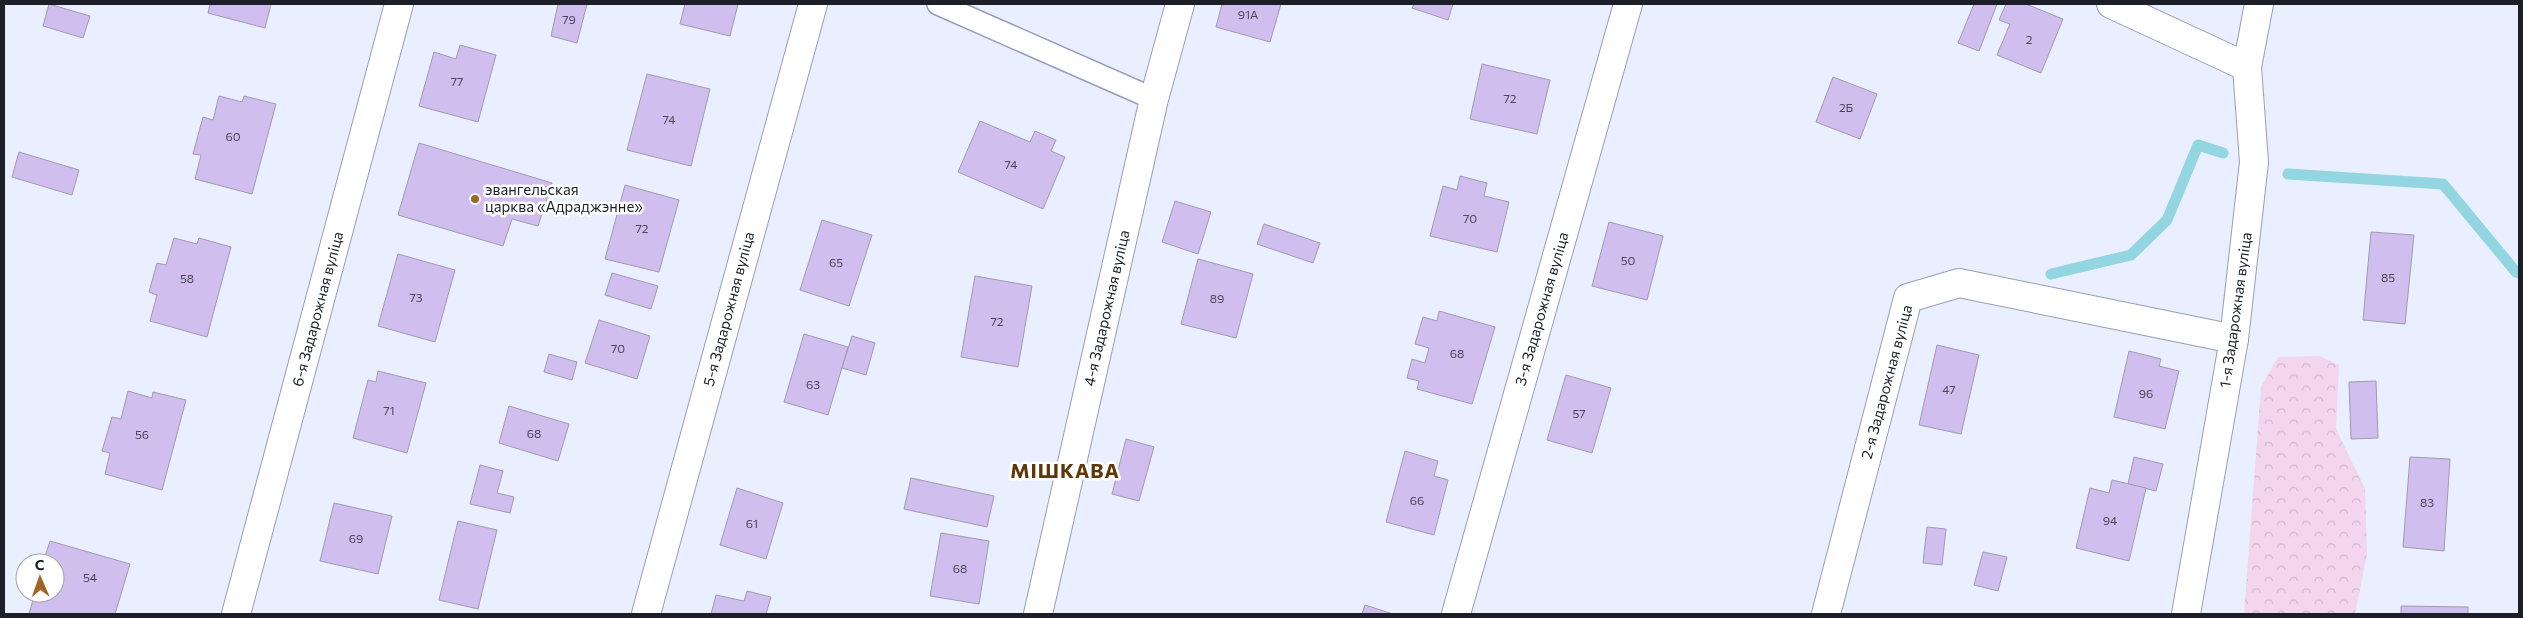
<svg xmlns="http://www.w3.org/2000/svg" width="2523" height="618" viewBox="0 0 2523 618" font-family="Commissioner,sans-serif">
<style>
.forest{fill:url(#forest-crowns)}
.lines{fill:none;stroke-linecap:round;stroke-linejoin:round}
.stream{stroke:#93d5e1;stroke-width:11}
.building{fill:#cfbeee;stroke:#a299b2}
.lane-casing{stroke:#979eb7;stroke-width:24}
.street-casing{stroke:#979eb7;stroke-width:30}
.secondary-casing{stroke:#979eb7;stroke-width:30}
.lane{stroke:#fff;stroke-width:21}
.street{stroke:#fff;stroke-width:28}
.secondary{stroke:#fff;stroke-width:28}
.poi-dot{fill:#a16627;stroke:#fff;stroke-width:2}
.labels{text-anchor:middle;stroke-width:5;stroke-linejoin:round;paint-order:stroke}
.number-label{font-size:12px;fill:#49475a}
.poi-label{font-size:15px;fill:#1c1f28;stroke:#fff;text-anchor:start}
.street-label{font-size:15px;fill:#1c1f28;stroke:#fff}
.district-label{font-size:20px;font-weight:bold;letter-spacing:1px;fill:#5e3607;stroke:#fff}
</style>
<defs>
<pattern id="forest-crowns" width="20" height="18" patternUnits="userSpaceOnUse" patternTransform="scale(1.25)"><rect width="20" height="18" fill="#f3d6ee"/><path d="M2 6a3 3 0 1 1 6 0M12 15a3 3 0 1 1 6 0" fill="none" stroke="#d0b7cc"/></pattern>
</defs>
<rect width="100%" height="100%" fill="#e9efff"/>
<polygon class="forest" points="2320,356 2339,365 2336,429 2365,489 2367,554 2355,614 2244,614 2261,387 2278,357"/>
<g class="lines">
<g class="stream">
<polyline points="2288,174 2443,184 2516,272 2519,273"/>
<polyline points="2051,274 2131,255 2167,220 2198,145 2223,153"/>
</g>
</g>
<g class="building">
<polygon points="49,4 90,16 83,38 43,26"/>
<polygon points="210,4 271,4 265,28 208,13"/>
<polygon points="558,4 587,4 577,43 551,36"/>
<polygon points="685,4 738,4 730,36 680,24"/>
<polygon points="1222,4 1281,4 1270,42 1216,27"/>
<polygon points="1414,4 1453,4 1448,20 1412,8"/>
<polygon points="1974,4 1997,4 1979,51 1958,43"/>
<polygon points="2006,4 2026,4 2063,19 2041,73 1997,55 2010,24 1999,20"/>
<polygon points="460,45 496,55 478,122 419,106 434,52 456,59"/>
<polygon points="1482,64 1550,80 1537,134 1470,119"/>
<polygon points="647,74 710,89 691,166 627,150"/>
<polygon points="1833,77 1877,94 1860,139 1816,122"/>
<polygon points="219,96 242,102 244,96 276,104 252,194 195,179 201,155 193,154 203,117 213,120"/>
<polygon points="980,121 1030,142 1035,131 1056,140 1051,151 1065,157 1043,209 958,172"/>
<polygon points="419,143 552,183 538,226 512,219 503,246 398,215"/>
<polygon points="19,152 79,170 72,195 12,177"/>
<polygon points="1460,176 1487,183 1484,196 1509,202 1497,252 1430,236 1443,186 1457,190"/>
<polygon points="625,185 679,200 659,272 605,259"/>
<polygon points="1175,201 1211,212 1198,254 1162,242"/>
<polygon points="822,220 872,235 849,306 800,290"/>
<polygon points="1609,222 1663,236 1647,300 1592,286"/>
<polygon points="1264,224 1320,243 1313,263 1257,244"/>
<polygon points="2371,232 2414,235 2405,324 2363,320"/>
<polygon points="174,238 197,244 199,238 231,247 207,337 150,321 157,295 149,292 157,263 166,265"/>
<polygon points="398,254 455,270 435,342 378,326"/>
<polygon points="1198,259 1253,274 1236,338 1181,324"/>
<polygon points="612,273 658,286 651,309 605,295"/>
<polygon points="975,276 1032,286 1018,367 961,357"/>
<polygon points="1439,311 1495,327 1472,404 1417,389 1419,381 1407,378 1412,359 1425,363 1429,348 1415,344 1423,317 1437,321"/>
<polygon points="599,320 650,336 637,379 585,363"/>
<polygon points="804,334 848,347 828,415 784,402"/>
<polygon points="852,336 875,343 866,375 842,368"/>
<polygon points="1937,345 1979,355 1961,434 1919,425"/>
<polygon points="2129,351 2161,359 2159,366 2179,371 2165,429 2114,417"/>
<polygon points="549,354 577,362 572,380 544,372"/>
<polygon points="378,371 426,383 407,453 353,438 368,380 376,382"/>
<polygon points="1566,375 1611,388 1592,453 1547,440"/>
<polygon points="2376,381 2378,438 2351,439 2349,382"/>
<polygon points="128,391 152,398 153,392 186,400 162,490 105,474 110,453 102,451 112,417 121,419"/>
<polygon points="509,406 569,424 558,461 499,443"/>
<polygon points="1126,439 1154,447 1139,501 1112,494"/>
<polygon points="1405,451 1438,461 1434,476 1448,480 1434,535 1386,522"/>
<polygon points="2134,457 2163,464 2156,491 2128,484"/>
<polygon points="2410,457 2450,459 2444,551 2403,547"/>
<polygon points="480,465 503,471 497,493 514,497 510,513 470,504"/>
<polygon points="911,478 994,496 987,527 904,509"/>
<polygon points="2112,480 2146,488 2129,561 2076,548 2090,488 2109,493"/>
<polygon points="737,488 783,503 766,559 720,545"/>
<polygon points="334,503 392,516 378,574 320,561"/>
<polygon points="458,521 497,530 478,609 439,600"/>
<polygon points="1927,527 1946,529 1942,565 1923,563"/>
<polygon points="941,533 989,541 979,604 930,596"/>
<polygon points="50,541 130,564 115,614 29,614 35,593 55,593 55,563 43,563"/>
<polygon points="1983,552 2007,557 1998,591 1974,585"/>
<polygon points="747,591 771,597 766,614 711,614 716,595 744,601"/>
<polygon points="1365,605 1393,614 1362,614"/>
<polygon points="2401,606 2468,607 2468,614 2401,614"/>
</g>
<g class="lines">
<g class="lane-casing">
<polyline id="lane" points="938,4 1154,99"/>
</g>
<g class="street-casing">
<g id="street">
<polyline points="2111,4 2247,67"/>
<polyline points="236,614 399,4"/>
<polyline points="646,614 813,4"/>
<polyline points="1456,614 1628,4"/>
<polyline points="1826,614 1908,298 1959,283 2234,339"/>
<polyline points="2186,614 2234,339 2254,162 2247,67 2259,4"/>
</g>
</g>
<g class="secondary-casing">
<polyline id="secondary" points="1038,614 1154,99 1180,4"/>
</g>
<use href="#lane" class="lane"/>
<use href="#street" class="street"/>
<use href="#secondary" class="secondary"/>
</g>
<circle class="poi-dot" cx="475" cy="199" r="5"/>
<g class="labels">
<g class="number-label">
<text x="1248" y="19">91А</text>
<text x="569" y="24">79</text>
<text x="2029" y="44">2</text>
<text x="457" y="86">77</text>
<text x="1510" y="103">72</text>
<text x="1846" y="112">2Б</text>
<text x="669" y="124">74</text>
<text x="233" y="141">60</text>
<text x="1011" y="169">74</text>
<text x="1470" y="223">70</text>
<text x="642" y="233">72</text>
<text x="1628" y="265">50</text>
<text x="836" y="267">65</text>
<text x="2388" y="282">85</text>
<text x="187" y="283">58</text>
<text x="416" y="302">73</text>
<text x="1217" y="303">89</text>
<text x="997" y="326">72</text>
<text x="618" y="353">70</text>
<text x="1457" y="358">68</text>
<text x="813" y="389">63</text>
<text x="1949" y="394">47</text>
<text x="2146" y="398">96</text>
<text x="389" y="415">71</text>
<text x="1579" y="418">57</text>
<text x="534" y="438">68</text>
<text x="142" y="439">56</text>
<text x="1417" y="505">66</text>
<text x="2427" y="507">83</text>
<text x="2110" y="525">94</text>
<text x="752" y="528">61</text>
<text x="356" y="543">69</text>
<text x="960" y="573">68</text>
<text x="90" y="582">54</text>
</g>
<g class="poi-label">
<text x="485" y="195">эвангельская<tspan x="485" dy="17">царква «Адраджэнне»</tspan></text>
</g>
<g class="street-label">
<text transform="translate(1107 308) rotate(-77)" y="5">4-я Задарожная вуліца</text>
<text transform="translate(318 309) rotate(-75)" y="5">6-я Задарожная вуліца</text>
<text transform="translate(729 309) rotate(-75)" y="5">5-я Задарожная вуліца</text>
<text transform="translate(1542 309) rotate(-74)" y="5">3-я Задарожная вуліца</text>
<text transform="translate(2236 310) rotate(-82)" y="5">1-я Задарожная вуліца</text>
<text transform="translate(1887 382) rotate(-75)" y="5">2-я Задарожная вуліца</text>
</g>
<g class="district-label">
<text x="1065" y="478">МІШКАВА</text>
</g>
</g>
<rect width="2523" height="618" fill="none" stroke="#1c1f28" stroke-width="10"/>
<g transform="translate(40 578) rotate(358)"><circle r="24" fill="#ffffff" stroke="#a4a5a9"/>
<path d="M0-4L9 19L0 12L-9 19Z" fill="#a16627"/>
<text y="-8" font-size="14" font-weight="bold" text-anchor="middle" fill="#1c1f28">С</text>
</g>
</svg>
